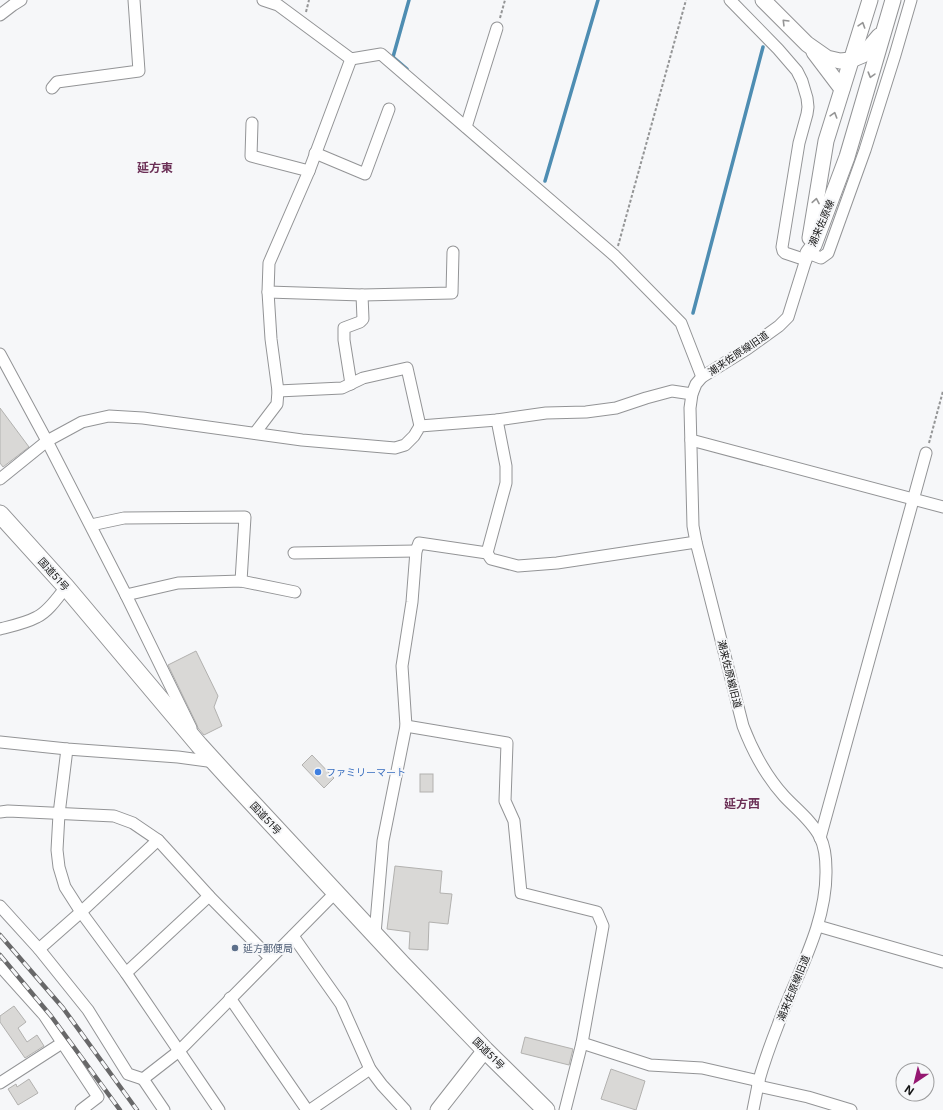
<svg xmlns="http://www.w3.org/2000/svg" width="943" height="1110" viewBox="0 0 943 1110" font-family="Inter,'Noto Sans JP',sans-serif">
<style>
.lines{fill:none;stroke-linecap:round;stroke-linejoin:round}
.stream{stroke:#4e8db2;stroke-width:3.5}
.building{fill:#d9d8d6;stroke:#b2b1af}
.minor-casing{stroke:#939496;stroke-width:13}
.major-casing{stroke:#939496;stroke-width:17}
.highway-casing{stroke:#939496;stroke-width:19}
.path{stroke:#949596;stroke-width:2;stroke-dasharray:3 2;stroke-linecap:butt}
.minor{stroke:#fff;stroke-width:11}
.major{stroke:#fff;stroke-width:15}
.highway{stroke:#fff;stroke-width:17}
.rail-casing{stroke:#686869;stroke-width:4.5}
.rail{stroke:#f6f7f9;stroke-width:3;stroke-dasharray:9;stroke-linecap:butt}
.oneway{stroke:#959595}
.shop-dot{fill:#3f7fe0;stroke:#f6f7f9;stroke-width:1.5}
.service-dot{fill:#5c6f8a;stroke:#f6f7f9;stroke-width:1.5}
.labels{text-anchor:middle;stroke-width:4;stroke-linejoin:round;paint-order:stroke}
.street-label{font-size:10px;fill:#141414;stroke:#f6f7f9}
.shop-label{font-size:10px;fill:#366cbe;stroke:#f6f7f9;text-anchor:start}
.service-label{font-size:10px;fill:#4e5e75;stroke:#f6f7f9;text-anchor:start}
.quarter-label{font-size:12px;font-weight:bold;fill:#6b2f56;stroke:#f6f7f9}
</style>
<rect width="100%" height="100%" fill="#f6f7f9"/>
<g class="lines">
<g class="stream">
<polyline points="407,69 393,57 409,0"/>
<polyline points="545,181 598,0"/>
<polyline points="693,313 763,47"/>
</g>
</g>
<g class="building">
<polygon points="0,408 29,447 3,467 0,463"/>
<polygon points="196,651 218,696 214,707 222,726 204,735 198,728 197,725 168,665"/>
<polygon points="312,755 334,778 324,788 302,765"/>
<rect x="420" y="774" width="13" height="18"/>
<polygon points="395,866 442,871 440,893 452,894 448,924 429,922 428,950 409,949 410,932 387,929"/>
<polygon points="14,1006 26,1022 18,1028 27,1042 37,1035 44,1046 25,1058 0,1022 0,1016"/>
<polygon points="525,1037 573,1049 569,1065 521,1053"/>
<polygon points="611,1069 645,1081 636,1110 601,1099"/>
<polygon points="29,1079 38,1093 18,1105 8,1089 16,1084 17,1087"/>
</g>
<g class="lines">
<g class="minor-casing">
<g id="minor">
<polyline points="263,0 278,5 351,59 381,54 615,256 681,323 702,377"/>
<polyline points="730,0 778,49 797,71 802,81 807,98 808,107 807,114 799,143 782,247 783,251 785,253 806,260"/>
<polyline points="0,15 13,5 21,0"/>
<polyline points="52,88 57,82 139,71 134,0"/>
<polyline points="252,123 251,156 309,171"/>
<polyline points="466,127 497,28"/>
<polyline points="315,153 365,174 389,109"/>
<polyline points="268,292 362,295 452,293 453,252"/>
<polyline points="0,354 47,441 126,595 191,728"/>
<polyline points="351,384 344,340 344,328 360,322 363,319 362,295"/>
<polyline points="278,391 342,388 363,378 407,368 420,426"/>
<polyline points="255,433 277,404 278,391 271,339 268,292 269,263 309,171 351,59"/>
<polyline points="691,440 943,507"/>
<polyline points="0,479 47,441 82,422 109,416 143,418 302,440 395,448 405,445 414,436 420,426 497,420 546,413 586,412 616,408 646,398 672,391 692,394"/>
<polyline points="91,525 124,518 245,517 241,581"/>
<polyline points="294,553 416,551"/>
<polyline points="487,553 506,483 506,466 497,420"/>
<polyline points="126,595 178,583 241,581 295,592"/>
<path d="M0 629C12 626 26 623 37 617 49 611 58 597 66 587"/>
<polyline points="406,726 507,743 505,801 514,821 521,893 597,912 603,926 582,1043 565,1110"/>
<polyline points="0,742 67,749 178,757 215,762"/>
<polyline points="67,749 59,814 57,850 59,867 65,887 81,912 126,973 219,1110"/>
<polyline points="0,812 8,811 114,816 133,823 158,840 209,896 270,958"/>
<polyline points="820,838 926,453"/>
<polyline points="0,906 39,949 88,1010 128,1074 143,1079"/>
<polyline points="818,926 943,962"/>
<polyline points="375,934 383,841 406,726 402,666 412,602 416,551 419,543 487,553 491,559 518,566 557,563 696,542"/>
<polyline points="293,936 341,1004 370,1069 382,1085 405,1110"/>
<polyline points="39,949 81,912 158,840"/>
<polyline points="0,966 44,1015 98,1097 81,1110"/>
<polyline points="126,973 209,896"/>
<polyline points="230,998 307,1110"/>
<polyline points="582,1043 650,1065 702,1068 759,1081"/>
<polyline points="0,1083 62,1043"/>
<polyline points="758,1086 808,1097 851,1110"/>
<polyline points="164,1110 143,1079 179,1051 336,892"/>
<polyline points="310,1110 370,1069"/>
<path d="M753 1110C755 1100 757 1090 759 1080 764 1062 771 1043 778 1025 796 975 827 925 826 870 826 859 825 847 820 837 812 821 796 809 784 796 765 775 753 752 743 726L696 542 693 526 690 408 692 394 696 384 702 377 747 349 779 326 788 317 808 253 821 258 828 253 865 150 895 55 911 0"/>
</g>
</g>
<g class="major-casing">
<g id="major">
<polyline points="763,0 807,44 827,58 840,61 851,60 863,55 879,36"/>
<polyline points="814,52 842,89"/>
<polyline points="810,238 826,141 870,0"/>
<polyline points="808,253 814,245 847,157 893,0"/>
<polyline points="438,1110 485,1050"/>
</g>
</g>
<g class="highway-casing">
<polyline id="highway" points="0,514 66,587 199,745 230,779 402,964 485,1050 546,1110"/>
</g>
<g class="path">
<polyline points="306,12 309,0"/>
<polyline points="500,18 505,0"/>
<polyline points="618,246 686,0"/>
<polyline points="929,443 943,391"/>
</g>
<use href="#minor" class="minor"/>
<use href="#major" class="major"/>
<use href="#highway" class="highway"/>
<g class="rail-casing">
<g id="rail">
<polyline points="0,935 63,1008 137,1110"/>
<polyline points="0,955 51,1016 120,1110"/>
</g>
</g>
<use href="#rail" class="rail"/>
</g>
<defs><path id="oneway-chevron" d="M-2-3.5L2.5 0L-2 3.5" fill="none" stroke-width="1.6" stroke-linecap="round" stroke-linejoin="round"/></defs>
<g class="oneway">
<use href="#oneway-chevron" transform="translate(785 22) rotate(-135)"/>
<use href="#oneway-chevron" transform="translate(862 25) rotate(-72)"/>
<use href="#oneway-chevron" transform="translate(871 75) rotate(106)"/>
<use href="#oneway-chevron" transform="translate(834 115) rotate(-73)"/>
<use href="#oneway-chevron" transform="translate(816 201) rotate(-80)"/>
</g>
<circle class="shop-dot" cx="318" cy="772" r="4"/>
<circle class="service-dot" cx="235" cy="948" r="4"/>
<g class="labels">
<g class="street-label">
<text transform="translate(821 223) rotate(-67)" y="4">潮来佐原線</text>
<text transform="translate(738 353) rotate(-34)" y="4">潮来佐原線旧道</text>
<text transform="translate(54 574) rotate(48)" y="4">国道51号</text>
<text transform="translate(730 674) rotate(76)" y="4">潮来佐原線旧道</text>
<text transform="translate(266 818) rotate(47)" y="4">国道51号</text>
<text transform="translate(793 988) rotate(-68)" y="4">潮来佐原線旧道</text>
<text transform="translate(489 1053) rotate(45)" y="4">国道51号</text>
</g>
<g class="shop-label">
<text x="326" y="776">ファミリーマート</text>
</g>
<g class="service-label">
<text x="243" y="952">延方郵便局</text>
</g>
<g class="quarter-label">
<text x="155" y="172">延方東</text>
<text x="742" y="808">延方西</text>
</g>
</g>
<g transform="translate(915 1082) rotate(215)"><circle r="19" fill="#f6f7f9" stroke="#9c9c9d"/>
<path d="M0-3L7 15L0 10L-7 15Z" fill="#951771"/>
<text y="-6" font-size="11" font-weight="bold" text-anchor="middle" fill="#141414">N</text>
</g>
</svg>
